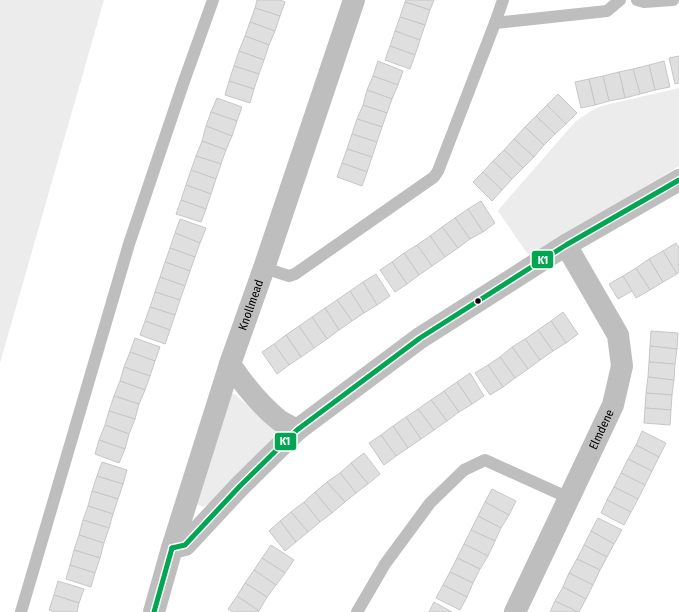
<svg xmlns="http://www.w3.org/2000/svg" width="679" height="612" viewBox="0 0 679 612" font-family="'Fira Sans Condensed',sans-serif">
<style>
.green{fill:#ececec}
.building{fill:#dfdfdf;stroke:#c7c7c7}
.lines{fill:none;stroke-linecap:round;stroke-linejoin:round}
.service{stroke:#bebebe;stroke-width:12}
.minor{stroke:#bebebe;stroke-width:22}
.bus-1-casing{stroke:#fff;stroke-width:8}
.bus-1{stroke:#00a651;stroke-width:5}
.bus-dot{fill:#000;stroke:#fff;stroke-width:1.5}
.labels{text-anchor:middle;stroke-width:3;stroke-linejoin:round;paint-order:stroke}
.street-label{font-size:12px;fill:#000;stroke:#fff}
.line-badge{stroke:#fff;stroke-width:1.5}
.badge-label{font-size:11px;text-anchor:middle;font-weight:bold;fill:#fff}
</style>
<rect width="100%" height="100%" fill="#fff"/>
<g class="green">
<polygon points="0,0 104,0 0,363"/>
<polygon points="679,88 679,166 531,256 527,253 498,211 500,208 575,122 591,111 601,106"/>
<polygon points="231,394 235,394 280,436 209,504 203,507 197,504"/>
</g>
<g class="building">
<polygon points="257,0 280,0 285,2 280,16 255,8"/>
<polygon points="406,0 434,0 430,10 405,2"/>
<polygon points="405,2 430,10 425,25 400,17"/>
<polygon points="255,8 280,16 275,31 250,22"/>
<polygon points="400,17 425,25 420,40 395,31"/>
<polygon points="250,22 275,31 269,45 245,36"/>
<polygon points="395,31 420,40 415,55 390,46"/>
<polygon points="245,36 269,45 264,60 239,51"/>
<polygon points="390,46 415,55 410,69 385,60"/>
<polygon points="239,51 264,60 259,74 234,66"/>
<polygon points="679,56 679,83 675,84 669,58"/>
<polygon points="378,61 403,71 398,85 373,76"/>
<polygon points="664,61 670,87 655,90 649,65"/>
<polygon points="649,65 655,90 640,94 633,69"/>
<polygon points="234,66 259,74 254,89 229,81"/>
<polygon points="633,69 640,94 625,98 619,72"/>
<polygon points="619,72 625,98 609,101 603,76"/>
<polygon points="373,76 398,85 392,99 367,90"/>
<polygon points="603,76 609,101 595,105 589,79"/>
<polygon points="589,79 595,105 581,108 575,82"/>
<polygon points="229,81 254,89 250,103 225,95"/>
<polygon points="367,90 392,99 387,113 363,105"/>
<polygon points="558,94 577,113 566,124 547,105"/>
<polygon points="217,98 242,107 237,121 211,112"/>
<polygon points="363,105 387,113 382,127 357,119"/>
<polygon points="547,105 566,124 555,134 536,116"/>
<polygon points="211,112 237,121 232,136 206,126"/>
<polygon points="536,116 555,134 544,145 525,127"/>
<polygon points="357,119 382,127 377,142 352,134"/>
<polygon points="206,126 232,136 226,150 202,141"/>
<polygon points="525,127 544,145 534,157 514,139"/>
<polygon points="352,134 377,142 372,157 347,149"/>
<polygon points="514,139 534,157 523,168 504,150"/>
<polygon points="202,141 226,150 221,164 196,156"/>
<polygon points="347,149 372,157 367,172 342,163"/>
<polygon points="504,150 523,168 512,179 493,161"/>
<polygon points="196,156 221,164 216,179 191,170"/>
<polygon points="493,161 512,179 502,190 483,172"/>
<polygon points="342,163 367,172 362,186 337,177"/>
<polygon points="191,170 216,179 211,194 186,185"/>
<polygon points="483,172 502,190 492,201 473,182"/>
<polygon points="186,185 211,194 206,209 181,200"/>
<polygon points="181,200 206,209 201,222 176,214"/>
<polygon points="481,201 495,223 483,232 468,209"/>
<polygon points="468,209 483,232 470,239 455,218"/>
<polygon points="455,218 470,239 458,248 442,227"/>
<polygon points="180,219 206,228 200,243 175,233"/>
<polygon points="442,227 458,248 445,257 430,236"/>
<polygon points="175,233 200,243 195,257 170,248"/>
<polygon points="430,236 445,257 432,266 417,245"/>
<polygon points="676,243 679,248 679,272 677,274 663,251"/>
<polygon points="417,245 432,266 419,275 404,253"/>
<polygon points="170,248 195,257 190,271 165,262"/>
<polygon points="663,251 677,274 663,282 649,259"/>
<polygon points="404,253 419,275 407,284 392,262"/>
<polygon points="649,259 663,282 650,290 636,268"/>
<polygon points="165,262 190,271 185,286 160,277"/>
<polygon points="392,262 407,284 395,292 380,270"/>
<polygon points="636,268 650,290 636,298 623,276"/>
<polygon points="376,274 390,296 377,305 363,282"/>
<polygon points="623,276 632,291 618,299 609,284"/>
<polygon points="160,277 185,286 180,300 155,292"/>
<polygon points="363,282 377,305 364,313 350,291"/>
<polygon points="350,291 364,313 352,321 337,300"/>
<polygon points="155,292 180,300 175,315 150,307"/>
<polygon points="337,300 352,321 339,330 325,308"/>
<polygon points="150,307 175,315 170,330 145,321"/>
<polygon points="325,308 339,330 327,339 312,317"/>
<polygon points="563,312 578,334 566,343 551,321"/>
<polygon points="312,317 327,339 314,348 299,326"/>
<polygon points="145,321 170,330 165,344 140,335"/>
<polygon points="551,321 566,343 553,351 538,330"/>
<polygon points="299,326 314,348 301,357 286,335"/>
<polygon points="538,330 553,351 540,360 525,339"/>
<polygon points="651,331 678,333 677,349 650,346"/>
<polygon points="286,335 301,357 289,365 274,344"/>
<polygon points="135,338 160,347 155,361 130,352"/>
<polygon points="525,339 540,360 528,369 512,347"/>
<polygon points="274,344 289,365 277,374 262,352"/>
<polygon points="650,346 677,349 675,364 649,362"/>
<polygon points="512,347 528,369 515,378 500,357"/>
<polygon points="130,352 155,361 150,376 124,367"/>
<polygon points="500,357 515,378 503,387 488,365"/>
<polygon points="649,362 675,364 674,380 648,377"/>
<polygon points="488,365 503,387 490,395 475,373"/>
<polygon points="124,367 150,376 145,390 120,381"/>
<polygon points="470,373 484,396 472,404 457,382"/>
<polygon points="648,377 674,380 672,395 646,393"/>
<polygon points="120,381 145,390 139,404 114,396"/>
<polygon points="457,382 472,404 459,412 444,391"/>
<polygon points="444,391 459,412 447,421 431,400"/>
<polygon points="646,393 672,395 671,410 645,408"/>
<polygon points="114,396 139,404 135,419 109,411"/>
<polygon points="431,400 447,421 434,430 418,409"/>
<polygon points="645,408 671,410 670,425 644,423"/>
<polygon points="418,409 434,430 421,439 406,417"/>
<polygon points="109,411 135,419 129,434 105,425"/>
<polygon points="406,417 421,439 408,448 393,426"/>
<polygon points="105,425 129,434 125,449 99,440"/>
<polygon points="393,426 408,448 396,456 381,435"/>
<polygon points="642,431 666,443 659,457 636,445"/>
<polygon points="381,435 396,456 384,465 369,443"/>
<polygon points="99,440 125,449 119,463 95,454"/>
<polygon points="636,445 659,457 652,471 628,459"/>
<polygon points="364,453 380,474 368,484 351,463"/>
<polygon points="628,459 652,471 645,485 621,473"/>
<polygon points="102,462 127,470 123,484 97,476"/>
<polygon points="351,463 368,484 356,493 340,473"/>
<polygon points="340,473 356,493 345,502 327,482"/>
<polygon points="621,473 645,485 638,499 614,487"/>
<polygon points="97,476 123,484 118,499 92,491"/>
<polygon points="327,482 345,502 332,513 315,492"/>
<polygon points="614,487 638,499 631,512 607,500"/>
<polygon points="492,489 516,501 509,515 485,502"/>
<polygon points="92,491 118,499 113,514 88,506"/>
<polygon points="315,492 332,513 320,522 304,502"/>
<polygon points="607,500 631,512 624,525 601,513"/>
<polygon points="304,502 320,522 308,532 291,512"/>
<polygon points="485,502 509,515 501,528 478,516"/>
<polygon points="88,506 113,514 109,528 83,520"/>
<polygon points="291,512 308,532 296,542 280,521"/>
<polygon points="478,516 501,528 495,541 471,530"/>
<polygon points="598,518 622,530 614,544 591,531"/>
<polygon points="83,520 109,528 104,543 79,535"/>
<polygon points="280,521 296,542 285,551 269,531"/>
<polygon points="471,530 495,541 488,556 464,544"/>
<polygon points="591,531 614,544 607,557 584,545"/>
<polygon points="79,535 104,543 100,558 74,550"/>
<polygon points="464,544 488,556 480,569 457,558"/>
<polygon points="271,545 294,560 285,573 262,558"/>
<polygon points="584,545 607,557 600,570 577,559"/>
<polygon points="74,550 100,558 95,573 70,565"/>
<polygon points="262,558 285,573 276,585 254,570"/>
<polygon points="457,558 480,569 473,583 450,572"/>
<polygon points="577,559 600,570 593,585 569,573"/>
<polygon points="70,565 95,573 91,587 66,579"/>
<polygon points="254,570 276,585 267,597 245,583"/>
<polygon points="450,572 473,583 467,597 443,585"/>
<polygon points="569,573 593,585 586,599 563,587"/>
<polygon points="58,581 84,589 79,603 54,595"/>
<polygon points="245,583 267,597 259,611 237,596"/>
<polygon points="443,585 467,597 460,610 436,598"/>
<polygon points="563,587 586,599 579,612 578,612 555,601"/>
<polygon points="54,595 79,603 77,612 55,612 49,610"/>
<polygon points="237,596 259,611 258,612 233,612 228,609"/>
<polygon points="555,601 578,612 550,612"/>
<polygon points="434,602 452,612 429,612"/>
</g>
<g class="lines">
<g class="service">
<polyline points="637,0 644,2 673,0"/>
<polyline points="495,23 607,11 620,0"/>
<polyline points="264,268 289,276 295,274 434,177 438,171 495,23 503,0"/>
<polyline points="21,612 129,244 183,84 213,0"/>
<polyline points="357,612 385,564 430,503 464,470 485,460 569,498"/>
</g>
<g class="minor">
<path d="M230 364C244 385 260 405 280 421 285 424 291 427 297 430"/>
<polyline points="172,548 185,545 240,486 297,430 420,338 566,245 679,180"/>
<path id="s1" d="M154 612 172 548 230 364 264 268 354 0"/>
<path id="s2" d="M515 612 613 405 622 366 618 335 566 245"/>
</g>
<g class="bus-1-casing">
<g id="bus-1">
<polyline points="172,548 185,545 240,486 297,430 420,338 566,245 679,180"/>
<polyline points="154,612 172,548"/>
</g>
</g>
<use href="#bus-1" class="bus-1"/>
</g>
<circle class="bus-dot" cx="478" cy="301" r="3.5"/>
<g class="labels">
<g class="street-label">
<text dy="4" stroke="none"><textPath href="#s1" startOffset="322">Knollmead</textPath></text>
<text dy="4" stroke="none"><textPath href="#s2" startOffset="202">Elmdene</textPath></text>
</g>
</g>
<g class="line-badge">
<rect x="531" y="250" width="23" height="19" rx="4" fill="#00a651"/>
<rect x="274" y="432" width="23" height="19" rx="4" fill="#00a651"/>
</g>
<g class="badge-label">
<text x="543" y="264">K1</text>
<text x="285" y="445">K1</text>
</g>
</svg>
